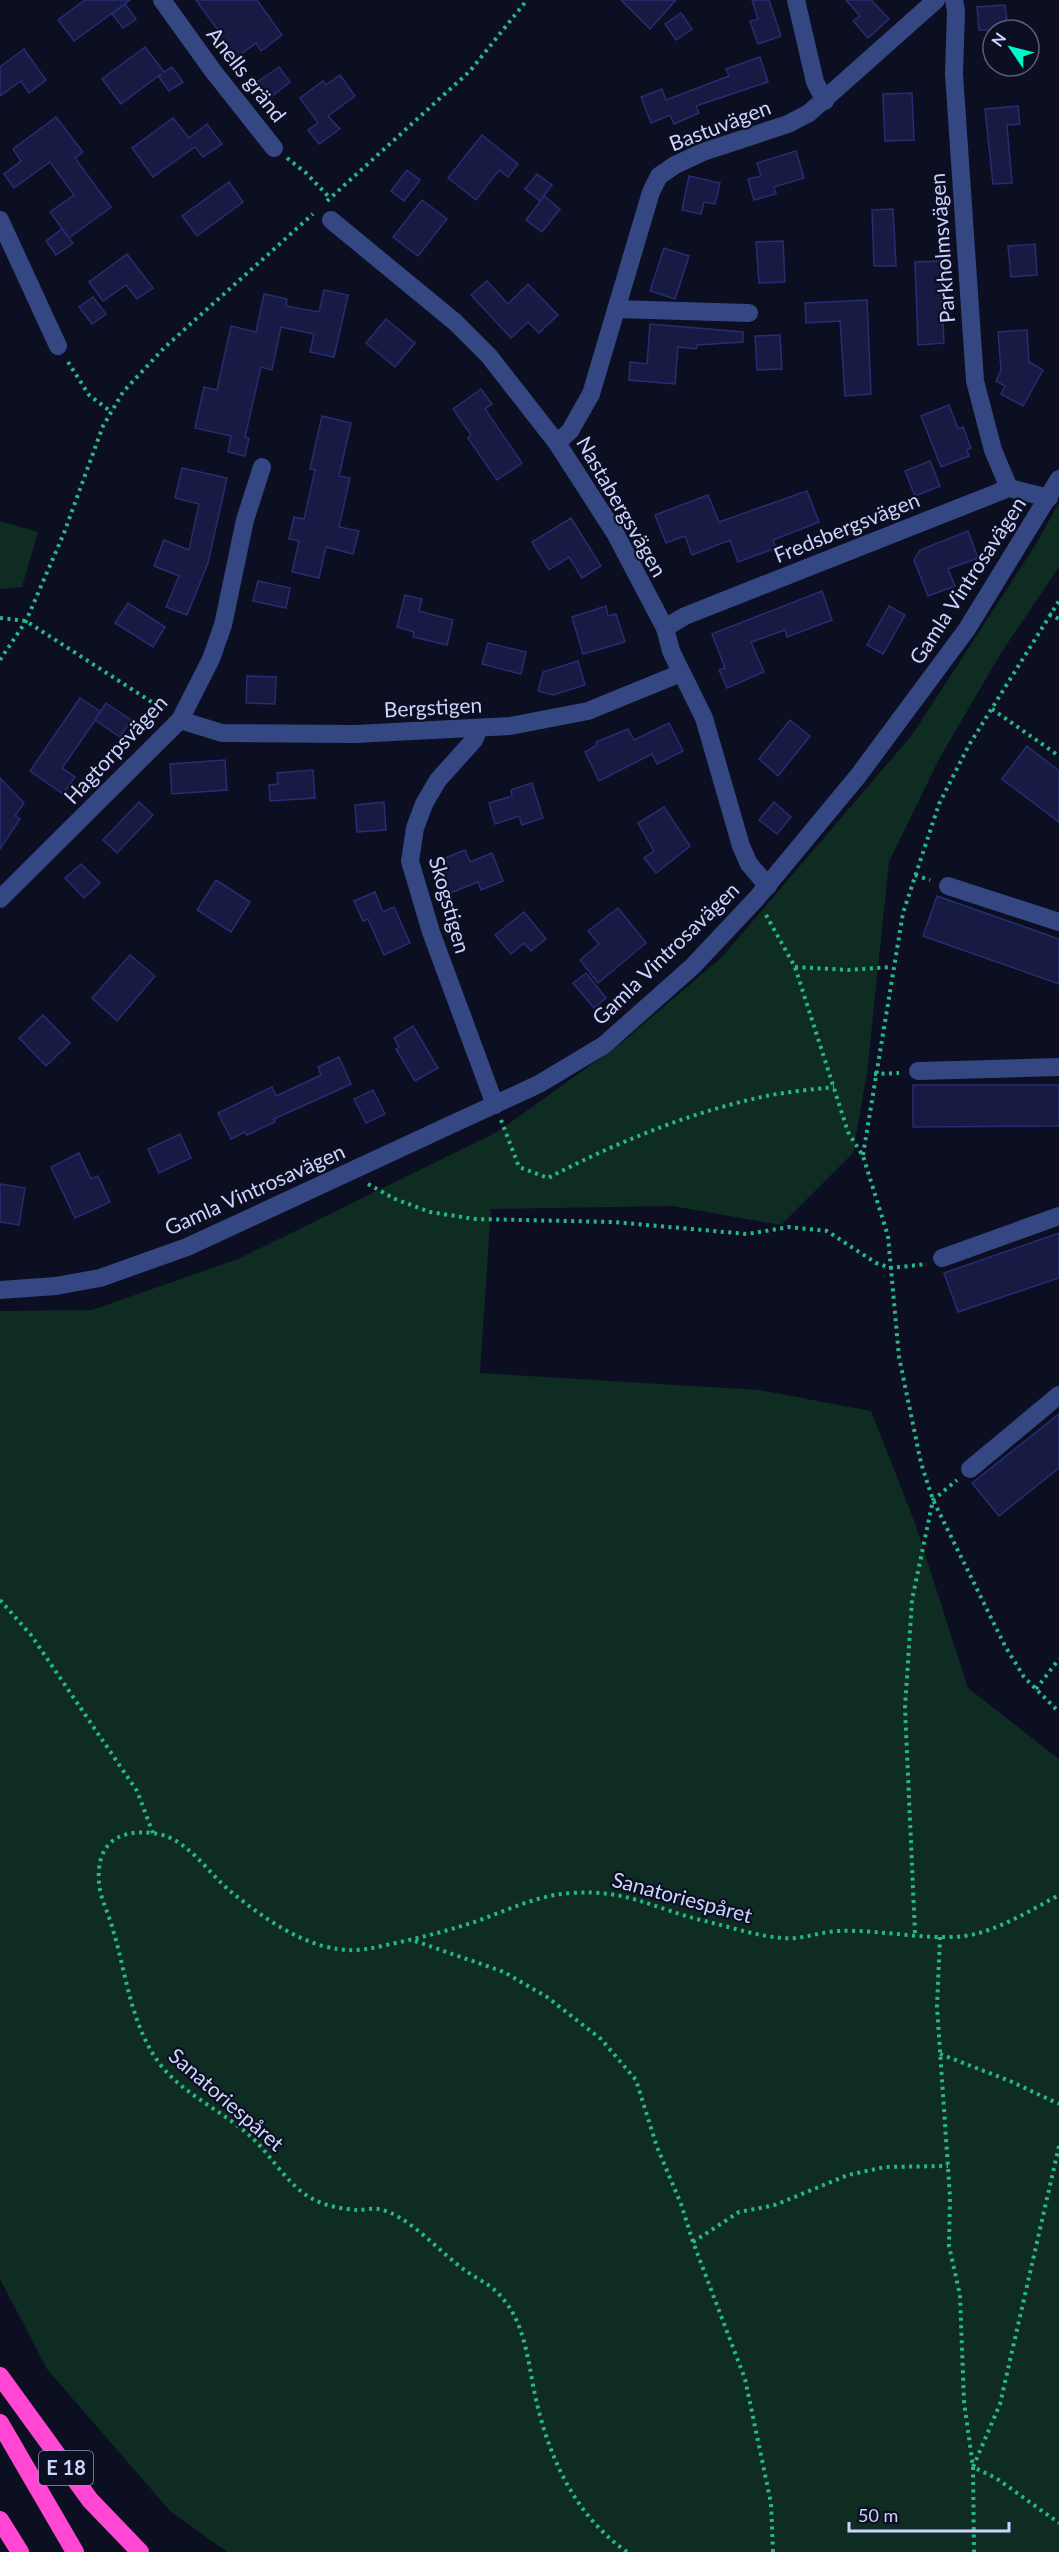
<svg xmlns="http://www.w3.org/2000/svg" width="1059" height="2552" viewBox="0 0 1059 2552" font-family="Lato,sans-serif">
<style>
.green{fill:#0e2c22}
.building{fill:#171a43;stroke:#272d71;stroke-width:1.5}
.lines{fill:none;stroke-linecap:round;stroke-linejoin:round}
.path{stroke:#26b986;stroke-width:4;stroke-dasharray:3 4.5;stroke-linecap:butt}
.minor{stroke:#344783;stroke-width:18}
.highway{stroke:#ff47d3;stroke-width:18}
.labels{text-anchor:middle;stroke-width:4.5;stroke-linejoin:round;paint-order:stroke}
.shield{fill:#0c0e21;stroke:#9299bc;stroke-width:1.5}
.shield-label{font-size:20px;font-weight:bold;fill:#ccd5ff}
.street-label{font-size:21px;fill:#ccd5ff;stroke:#0c0e21}
</style>
<rect width="100%" height="100%" fill="#0c0e21"/>
<g class="green">
<polygon points="1059,503 1059,567 1001,653 939,759 889,862 867,1073 853,1153 781,1225 672,1206 491,1209 480,1373 759,1390 871,1411 915,1523 968,1688 1059,1759 1059,2552 227,2552 170,2511 47,2369 0,2279 0,1311 92,1310 238,1259 497,1132 620,1044 722,957 912,735 1034,547"/>
<polygon points="0,521 38,532 22,587 0,589"/>
</g>
<g class="building">
<polygon points="85,0 130,0 74,41 58,20"/>
<polygon points="196,0 257,0 282,35 261,51 256,43 234,59 217,35 220,33"/>
<polygon points="621,0 676,0 650,29"/>
<polygon points="752,0 769,0 781,36 758,44 750,21 758,19"/>
<polygon points="846,0 871,0 889,19 868,38 853,21 860,16"/>
<polygon points="125,4 136,19 123,28 112,14"/>
<polygon points="1005,5 1008,30 979,30 977,7"/>
<polygon points="681,13 692,29 676,40 665,24"/>
<polygon points="145,47 164,72 172,67 183,82 169,91 159,77 161,74 121,104 102,79"/>
<polygon points="24,49 46,80 29,93 21,81 0,96 0,67"/>
<polygon points="760,57 768,82 696,106 699,113 674,124 670,115 651,123 641,97 662,89 666,100 729,76 726,69"/>
<polygon points="279,67 290,82 268,99 256,83"/>
<polygon points="340,75 355,96 328,116 340,129 319,144 308,130 318,123 300,98 323,81 326,85"/>
<polygon points="912,93 914,140 885,141 883,94"/>
<polygon points="1018,106 1020,124 1007,125 1012,183 993,184 985,109"/>
<polygon points="56,117 83,152 75,158 111,207 69,238 50,212 74,195 50,162 14,188 4,174 21,161 13,149"/>
<polygon points="173,118 189,138 207,124 222,144 203,157 195,147 153,177 132,148"/>
<polygon points="482,135 518,164 508,177 499,170 476,200 448,178"/>
<polygon points="796,151 804,178 774,187 776,194 754,200 748,179 761,176 757,163"/>
<polygon points="407,170 420,180 404,201 391,191"/>
<polygon points="537,174 552,185 540,201 525,189"/>
<polygon points="689,176 720,183 715,204 704,202 701,214 682,210"/>
<polygon points="229,182 243,202 197,236 182,216"/>
<polygon points="544,196 560,209 542,232 526,220"/>
<polygon points="422,200 447,219 418,256 393,237"/>
<polygon points="893,209 896,266 874,266 872,210"/>
<polygon points="62,229 73,243 56,255 46,241"/>
<polygon points="783,241 785,282 759,283 756,242"/>
<polygon points="1035,244 1037,275 1011,277 1008,246"/>
<polygon points="664,248 689,256 675,299 650,291"/>
<polygon points="127,254 153,288 137,299 126,285 103,301 89,282"/>
<polygon points="940,261 944,343 918,345 915,262"/>
<polygon points="487,281 508,304 528,284 558,315 539,333 528,322 511,338 471,295"/>
<polygon points="324,290 348,295 334,357 310,352 314,334 281,327 272,370 261,367 245,437 249,438 245,456 228,452 231,436 195,428 204,387 217,390 231,326 256,332 264,294 287,299 286,306 319,312"/>
<polygon points="93,297 106,314 92,324 79,307"/>
<polygon points="867,300 871,394 845,396 840,321 806,323 805,303"/>
<polygon points="386,319 415,343 395,367 366,343"/>
<polygon points="650,324 743,332 743,342 697,345 696,349 678,347 675,384 629,380 630,362 647,364"/>
<polygon points="1027,330 1029,362 1043,370 1023,406 1001,394 1005,386 996,381 1001,370 998,332"/>
<polygon points="780,335 782,369 757,370 755,336"/>
<polygon points="481,389 492,404 485,409 522,463 497,480 468,438 471,435 453,409"/>
<polygon points="949,405 958,429 963,427 971,448 967,450 969,456 941,467 921,416"/>
<polygon points="322,416 351,423 339,476 350,478 339,527 359,531 353,554 326,547 319,578 292,572 299,541 289,539 294,517 304,519 315,470 310,469"/>
<polygon points="930,461 940,486 915,496 905,471"/>
<polygon points="182,468 227,478 208,563 187,615 166,607 179,576 154,566 164,540 189,550 199,504 175,498"/>
<polygon points="807,491 819,522 773,540 776,548 738,562 730,540 692,555 685,536 666,543 655,515 708,495 719,522"/>
<polygon points="571,518 601,566 582,578 569,557 549,570 532,542"/>
<polygon points="968,531 978,558 948,569 955,586 928,596 914,560 920,550"/>
<polygon points="258,581 290,588 286,608 253,601"/>
<polygon points="822,591 832,620 787,637 785,630 751,642 764,672 727,688 719,670 725,668 712,634"/>
<polygon points="405,595 422,599 419,611 453,620 447,645 413,637 414,632 397,627"/>
<polygon points="128,603 165,627 153,647 115,623"/>
<polygon points="606,606 608,616 616,614 625,642 583,654 572,617"/>
<polygon points="889,606 905,615 883,654 867,645"/>
<polygon points="488,643 526,652 521,674 482,664"/>
<polygon points="578,661 585,685 553,695 538,691 543,672"/>
<polygon points="247,676 276,677 275,704 246,703"/>
<polygon points="80,698 101,712 62,768 75,777 63,794 30,771"/>
<polygon points="106,703 131,720 120,737 95,720"/>
<polygon points="790,720 810,736 778,776 759,759"/>
<polygon points="669,723 683,751 657,764 652,754 599,781 585,752 597,745 596,742 628,729 634,740"/>
<polygon points="1027,746 1059,771 1059,822 1002,779"/>
<polygon points="225,760 227,790 172,794 170,764"/>
<polygon points="313,770 315,798 270,801 269,785 278,784 277,773"/>
<polygon points="0,778 24,803 15,816 20,819 0,849"/>
<polygon points="532,783 543,818 522,825 519,816 495,824 489,803 512,796 511,790"/>
<polygon points="139,802 153,815 117,853 103,840"/>
<polygon points="384,802 386,830 357,832 355,805"/>
<polygon points="774,802 791,817 777,834 759,820"/>
<polygon points="664,807 690,846 656,873 644,858 654,851 638,823"/>
<polygon points="465,850 470,862 492,853 503,881 481,890 478,882 445,895 432,863"/>
<polygon points="81,864 100,883 84,898 65,878"/>
<polygon points="216,880 250,902 231,932 197,910"/>
<polygon points="375,892 383,912 394,907 410,943 384,955 368,919 363,921 354,901"/>
<polygon points="937,896 1059,939 1059,984 923,936"/>
<polygon points="618,908 646,943 598,983 580,960 599,944 588,931"/>
<polygon points="524,912 546,939 531,951 524,943 511,954 495,935"/>
<polygon points="130,955 155,976 117,1021 92,998"/>
<polygon points="586,973 606,998 594,1008 573,983"/>
<polygon points="43,1015 70,1043 46,1066 19,1038"/>
<polygon points="413,1026 438,1068 415,1081 396,1049 399,1047 394,1038"/>
<polygon points="339,1057 351,1084 274,1119 275,1122 247,1135 245,1132 231,1139 218,1113 272,1087 276,1096 321,1075 318,1067"/>
<polygon points="913,1085 1059,1085 1059,1126 913,1127"/>
<polygon points="373,1090 385,1114 366,1123 354,1099"/>
<polygon points="180,1134 191,1158 159,1173 148,1149"/>
<polygon points="79,1153 91,1179 98,1176 110,1202 75,1218 51,1167"/>
<polygon points="0,1184 25,1188 19,1225 0,1222"/>
<polygon points="1059,1233 1059,1278 958,1312 944,1273"/>
<polygon points="1059,1414 1059,1468 999,1516 972,1483"/>
</g>
<g class="lines">
<g class="path">
<polyline points="287,158 306,173 330,198"/>
<polyline points="327,201 470,71 527,0"/>
<polyline points="68,362 89,395 110,411"/>
<polyline points="1049,614 1059,619"/>
<polyline points="0,618 26,621 164,710"/>
<polyline points="0,660 26,621 64,533 103,426 123,392 165,347 313,214"/>
<polyline points="992,709 1059,756"/>
<polyline points="915,875 930,880"/>
<polyline points="766,915 795,967 848,1132 863,1156 888,1236 899,1357 921,1463 933,1500 1005,1646 1024,1677 1059,1712"/>
<polyline points="795,967 848,970 892,967"/>
<polyline points="874,1074 899,1073"/>
<path d="M501 1120 519 1167 548 1178C613 1144 686 1114 757 1098 782 1092 809 1090 834 1087"/>
<polyline points="863,1155 903,913 939,804 969,745 1059,601"/>
<polyline points="368,1184 395,1199 430,1212 475,1219 614,1222 747,1234 789,1227 827,1231 876,1263 891,1268 927,1264"/>
<polyline points="0,1600 31,1635 137,1791 153,1833"/>
<polyline points="1036,1689 1059,1659"/>
<polyline points="915,1933 905,1708 912,1600 933,1500 957,1480"/>
<polyline points="940,1937 937,2007 950,2197 949,2246 960,2295 964,2402 973,2467 974,2552"/>
<polyline points="415,1941 504,1972 547,1997 601,2039 636,2080 657,2147 681,2204 693,2242 745,2379 771,2503 773,2552"/>
<polyline points="940,2054 1010,2081 1059,2104"/>
<polyline points="1059,2146 1000,2404 973,2467 996,2478 1059,2523"/>
<polyline points="693,2242 739,2212 775,2205 848,2175 885,2167 948,2166"/>
<path d="M627 2552C577 2517 551 2462 537 2404 527 2362 527 2316 491 2287 483 2281 474 2277 466 2271 440 2253 408 2214 378 2209 372 2208 364 2210 358 2210 343 2209 324 2206 311 2198 286 2184 270 2153 249 2135 222 2111 187 2096 163 2068 131 2029 127 1976 113 1930 109 1914 100 1898 99 1883 96 1845 116 1829 153 1833 187 1837 206 1871 230 1891 257 1913 290 1937 323 1946 346 1952 360 1951 382 1946 414 1939 445 1932 477 1921 508 1910 538 1895 571 1893 629 1889 653 1909 705 1921 730 1927 757 1936 782 1938 803 1940 821 1931 841 1931 882 1929 942 1944 979 1933 1007 1925 1033 1909 1059 1895"/>
</g>
<g class="minor">
<polyline points="162,0 213,71 274,148"/>
<polyline points="796,0 815,82 825,101"/>
<polyline points="954,0 956,11 954,74 975,381 993,450 1009,488"/>
<polyline points="0,220 58,346"/>
<polyline points="331,220 455,322 489,356 557,443 615,533 665,628 671,651 704,718 741,846 749,864 768,886"/>
<polyline points="616,309 749,313"/>
<polyline points="557,443 570,431 591,394 651,192 659,176 675,165 703,152 788,124 809,113 936,0"/>
<polyline points="665,628 685,616 1009,488 1049,498"/>
<polyline points="180,720 222,733 355,734 510,726 588,711 681,673"/>
<polyline points="479,728 474,740 438,780 424,804 415,828 410,861 431,932 495,1105"/>
<polyline points="948,886 1059,922"/>
<polyline points="0,899 180,720 211,659 223,625 245,520 262,467"/>
<polyline points="918,1071 1059,1067"/>
<polyline points="942,1258 1059,1216"/>
<polyline points="0,1290 56,1286 100,1278 187,1247 539,1084 604,1045 693,966 756,899 858,776 967,629 1059,479"/>
<polyline points="970,1469 1059,1395"/>
</g>
<g class="highway">
<polyline points="0,2376 90,2500 140,2552"/>
<polyline points="0,2423 75,2552"/>
<polyline points="0,2520 20,2552"/>
</g>
</g>
<g class="labels">
<rect class="shield" x="39" y="2451" width="54" height="34" rx="4.5"/>
<g class="shield-label">
<text x="66" y="2475">E 18</text>
</g>
<g class="street-label">
<text transform="translate(246 75) rotate(52)" y="7">Anells gränd</text>
<text transform="translate(720 126) rotate(-21)" y="7">Bastuvägen</text>
<text transform="translate(943 248) rotate(-94)" y="7">Parkholmsvägen</text>
<text transform="translate(621 507) rotate(60)" y="7">Nastabergsvägen</text>
<text transform="translate(847 528) rotate(-22)" y="7">Fredsbergsvägen</text>
<text transform="translate(968 581) rotate(-57)" y="7">Gamla Vintrosavägen</text>
<text transform="translate(433 708) rotate(-3)" y="7">Bergstigen</text>
<text transform="translate(116 750) rotate(-47)" y="7">Hagtorpsvägen</text>
<text transform="translate(449 905) rotate(74)" y="7">Skogstigen</text>
<text transform="translate(666 954) rotate(-44)" y="7">Gamla Vintrosavägen</text>
<text transform="translate(255 1190) rotate(-24)" y="7">Gamla Vintrosavägen</text>
<text transform="translate(682 1898) rotate(15)" y="7">Sanatoriespåret</text>
<text transform="translate(226 2100) rotate(41)" y="7">Sanatoriespåret</text>
</g>
</g>
<g transform="translate(1011 48) rotate(305)"><circle r="28" fill="#0c0e21" stroke="#595e7a" stroke-width="1.5"/>
<path d="M0-4.5L10 22L0 15L-10 22Z" fill="#00f7ca"/>
<text y="-9" font-size="16" font-weight="bold" text-anchor="middle" fill="#ccd5ff">N</text>
</g>
<path d="M849 2522v9h160v-9" fill="none" stroke="#ccd5ff" stroke-width="3"/>
<text x="858" y="2522" font-size="18" fill="#ccd5ff" stroke="#0c0e21" stroke-width="4.5" paint-order="stroke">50 m</text>
</svg>
